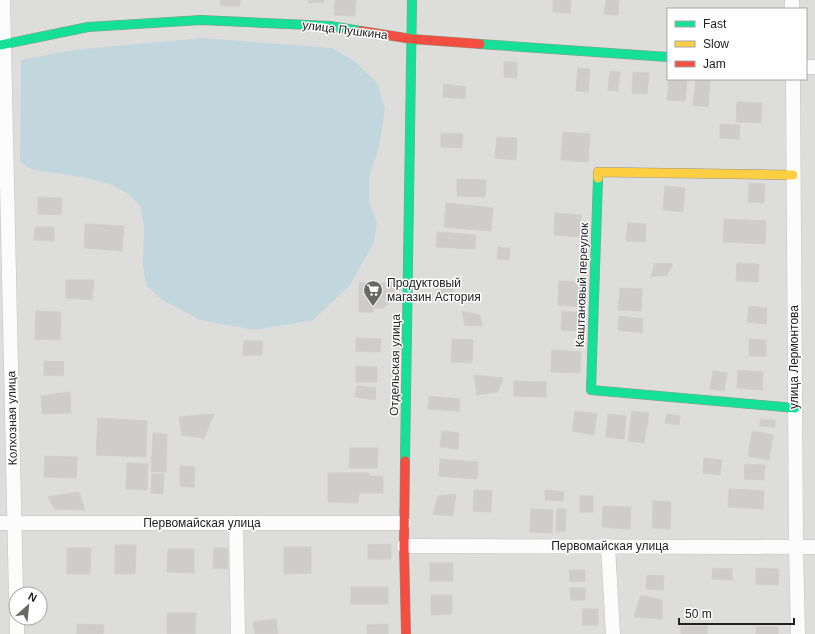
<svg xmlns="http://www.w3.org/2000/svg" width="815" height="634" viewBox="0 0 815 634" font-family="Arial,sans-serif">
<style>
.residential{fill:#dddddb;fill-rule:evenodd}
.water{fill:#c1d6dd}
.building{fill:#cfcdcb;stroke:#d1cfcc}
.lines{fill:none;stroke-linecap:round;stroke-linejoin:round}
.street-casing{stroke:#c4c3c2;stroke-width:15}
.fast-casing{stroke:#949684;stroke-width:10}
.slow-casing{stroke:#949684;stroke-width:10}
.jam-casing{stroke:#949684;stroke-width:10}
.street{stroke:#fcfcfc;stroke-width:14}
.fast{stroke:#16e098;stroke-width:9}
.slow{stroke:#ffcf43;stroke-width:9}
.jam{stroke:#f24e42;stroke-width:9}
.labels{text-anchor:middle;stroke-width:3;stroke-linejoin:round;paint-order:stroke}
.street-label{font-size:12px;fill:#202020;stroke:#fff}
.poi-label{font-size:12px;fill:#202020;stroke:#fff;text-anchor:start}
</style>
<rect width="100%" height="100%" fill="#eeedea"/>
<path class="residential" d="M0 0H815V634H0ZM668 9H806V79H668ZM16 594H40V618H16Z"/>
<polygon class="water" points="202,38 332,48 354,61 377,83 385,109 379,147 369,177 369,202 377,224 373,244 350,285 313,320 255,330 200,320 161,299 146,285 143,265 144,228 141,207 128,194 113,185 87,178 30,169 20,161 21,60 73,50"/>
<g class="building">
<polygon points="221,0 240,0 240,6 220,6"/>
<polygon points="308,0 324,0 324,2 309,3"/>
<polygon points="335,0 356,0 355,16 334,15"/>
<polygon points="553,0 571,0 570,13 553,12"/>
<polygon points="606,0 619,0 618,15 604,14"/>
<polygon points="504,62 517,62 517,78 504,77"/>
<polygon points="578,68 590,69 588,92 576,91"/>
<polygon points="610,71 620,72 618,91 608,90"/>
<polygon points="633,72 649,73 647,94 632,93"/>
<polygon points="669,79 687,79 685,101 667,100"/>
<polygon points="696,79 710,79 708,107 693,105"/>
<polygon points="444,84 466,87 465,99 443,97"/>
<polygon points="737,102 762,103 761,123 736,122"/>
<polygon points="720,124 740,125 739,139 720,138"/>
<polygon points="563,132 590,134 588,162 561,160"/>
<polygon points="441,133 463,134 462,148 441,147"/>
<polygon points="497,137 517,138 516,160 495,158"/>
<polygon points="457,179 486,180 485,197 457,196"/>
<polygon points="749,183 765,184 764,203 748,202"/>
<polygon points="665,186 685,188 683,212 663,210"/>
<polygon points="38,197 62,198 61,215 38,214"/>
<polygon points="446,203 493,208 491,231 444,227"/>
<polygon points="555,213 581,215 580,237 554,235"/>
<polygon points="724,219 766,221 765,244 723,242"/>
<polygon points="628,223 646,224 645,242 626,241"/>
<polygon points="85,224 124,226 122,251 84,248"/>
<polygon points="35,227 54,227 54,241 34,240"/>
<polygon points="437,232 476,235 475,249 436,247"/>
<polygon points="498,247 510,248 509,260 497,259"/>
<polygon points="655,263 673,264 667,275 651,277"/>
<polygon points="737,263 759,264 758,282 736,281"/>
<polygon points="66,280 94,280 92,300 66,298"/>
<polygon points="559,281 583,282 581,307 558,305"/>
<polygon points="359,283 394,283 394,295 390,303 383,308 373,308 373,312 359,312"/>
<polygon points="440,285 454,285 454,293 440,294"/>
<polygon points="620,288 642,289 641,311 618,310"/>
<polygon points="749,306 767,308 766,324 747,322"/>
<polygon points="36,311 61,312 60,340 35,339"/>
<polygon points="462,311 480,315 482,326 465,325"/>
<polygon points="562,311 582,313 580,331 561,330"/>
<polygon points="619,316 643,319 642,333 618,330"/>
<polygon points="356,338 381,339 380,352 356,351"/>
<polygon points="452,339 473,340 472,363 451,362"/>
<polygon points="749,339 766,340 766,356 749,356"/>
<polygon points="244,341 263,341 262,355 243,355"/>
<polygon points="552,350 581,352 580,373 551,372"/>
<polygon points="44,361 64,362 63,376 44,375"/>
<polygon points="356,366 377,367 377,382 356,382"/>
<polygon points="738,370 763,372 762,390 737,388"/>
<polygon points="713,371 727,373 724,391 710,389"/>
<polygon points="474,375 503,378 498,392 477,395"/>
<polygon points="514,381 546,382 546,397 514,396"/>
<polygon points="357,386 376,388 375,400 355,397"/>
<polygon points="70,392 71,413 42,414 41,396"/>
<polygon points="429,396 460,399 459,411 428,409"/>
<polygon points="575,411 597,414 594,435 572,431"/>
<polygon points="632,411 649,413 644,443 628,441"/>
<polygon points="214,414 204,438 182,435 179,417"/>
<polygon points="608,414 626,416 624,439 606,437"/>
<polygon points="667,414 680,416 679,425 665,423"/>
<polygon points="98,418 147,421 146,457 96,455"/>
<polygon points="760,419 775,420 775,427 760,426"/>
<polygon points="442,431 459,433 458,449 440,447"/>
<polygon points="752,431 773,435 769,460 748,456"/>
<polygon points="153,433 167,434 166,472 151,472"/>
<polygon points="350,448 378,448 377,468 349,468"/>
<polygon points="45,456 77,457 76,478 44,477"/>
<polygon points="704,458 722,460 720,475 703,473"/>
<polygon points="440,459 478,462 477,479 439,476"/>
<polygon points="127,463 148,464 147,490 126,489"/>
<polygon points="745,464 765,465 764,480 744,479"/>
<polygon points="180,466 195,467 194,487 180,486"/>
<polygon points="328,473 369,473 369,476 383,476 383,493 359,493 358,503 328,502"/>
<polygon points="152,474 164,474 163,494 151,493"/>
<polygon points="729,489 764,491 763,509 728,507"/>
<polygon points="474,490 492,491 491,512 473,511"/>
<polygon points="545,490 564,492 563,501 545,500"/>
<polygon points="79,492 85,510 55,509 48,497"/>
<polygon points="456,494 453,516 433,514 438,496"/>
<rect x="580" y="496" width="13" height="16"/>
<polygon points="653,501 671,502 670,529 652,528"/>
<polygon points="603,506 631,507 630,529 602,527"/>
<polygon points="531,509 553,510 552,533 530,532"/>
<polygon points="557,509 566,509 565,531 556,531"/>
<polygon points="391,544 391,559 368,559 368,545"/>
<polygon points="115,545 136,545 135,574 115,574"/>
<polygon points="284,547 311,547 311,573 284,574"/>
<polygon points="67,548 91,548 90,574 67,574"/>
<polygon points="214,548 228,548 228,569 213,568"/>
<polygon points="168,549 194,549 194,573 167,572"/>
<rect x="430" y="563" width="23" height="18"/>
<polygon points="713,568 732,569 732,580 712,579"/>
<polygon points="756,568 779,569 778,585 756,584"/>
<polygon points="569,570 585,570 585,581 570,582"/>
<polygon points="647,575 664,576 663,590 646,589"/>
<rect x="351" y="587" width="37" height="17"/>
<polygon points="570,588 585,588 585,600 571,600"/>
<polygon points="431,595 452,595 452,614 431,615"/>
<polygon points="641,595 662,600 662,619 634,617"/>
<polygon points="583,609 598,609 598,625 582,625"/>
<polygon points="167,613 196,613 195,634 167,634"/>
<polygon points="276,619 278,634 255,634 253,622"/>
<polygon points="77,624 104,625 103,634 77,634"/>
<polygon points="388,624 388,634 367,634 367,625"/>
<rect x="681" y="626" width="26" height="8"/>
<rect x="756" y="627" width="22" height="7"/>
</g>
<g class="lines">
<g class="street-casing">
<g id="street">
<polyline points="3,0 16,596"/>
<polyline points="792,0 792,9"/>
<polyline points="806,67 815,67"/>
<polyline points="793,79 796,547 798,634"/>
<polyline points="0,523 404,523"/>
<polyline points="236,523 238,634"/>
<polyline points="404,546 815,547"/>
<polyline points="608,546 613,634"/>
<polyline points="17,618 17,634"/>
</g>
</g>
<g class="fast-casing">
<g id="fast">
<polyline points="480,44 668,57"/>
<polyline points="0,45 88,27 201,20 330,26 361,31"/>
<polyline points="598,178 591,390 795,408"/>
<polyline points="405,461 412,0"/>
</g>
</g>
<g class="slow-casing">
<polyline id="slow" points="598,178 598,172 793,175"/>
</g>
<g class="jam-casing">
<g id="jam">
<polyline points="361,31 412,39 480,44"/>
<polyline points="405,461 404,546 406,634"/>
</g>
</g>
<use href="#street" class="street"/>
<use href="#fast" class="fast"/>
<use href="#slow" class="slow"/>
<use href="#jam" class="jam"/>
</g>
<defs>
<g id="supermarket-pin" transform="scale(1)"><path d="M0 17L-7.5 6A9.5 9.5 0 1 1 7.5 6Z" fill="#686867" stroke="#fff"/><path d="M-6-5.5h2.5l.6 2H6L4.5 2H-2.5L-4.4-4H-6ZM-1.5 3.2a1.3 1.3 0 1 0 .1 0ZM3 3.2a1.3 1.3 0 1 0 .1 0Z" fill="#fff"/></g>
</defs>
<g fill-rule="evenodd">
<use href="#supermarket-pin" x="373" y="290"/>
</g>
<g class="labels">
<g class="street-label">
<text transform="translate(345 30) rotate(7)" y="4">улица Пушкина</text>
<text transform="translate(582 285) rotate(-88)" y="4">Каштановый переулок</text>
<text transform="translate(794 357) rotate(-90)" y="4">улица Лермонтова</text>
<text transform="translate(395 365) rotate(-89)" y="4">Отдельская улица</text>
<text transform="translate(12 418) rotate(-91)" y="4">Колхозная улица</text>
<text x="202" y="527">Первомайская улица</text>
<text x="610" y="550">Первомайская улица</text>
</g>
<g class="poi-label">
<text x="387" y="287">Продуктовый<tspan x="387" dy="14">магазин Астория</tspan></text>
</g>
</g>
<rect x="667" y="8" width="140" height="72" fill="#ffffff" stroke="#a6a6a6"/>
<rect x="675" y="21" width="20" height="6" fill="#16e098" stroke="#a6a6a6"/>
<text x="703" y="28" font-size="12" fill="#202020">Fast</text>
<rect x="675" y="41" width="20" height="6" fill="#ffcf43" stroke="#a6a6a6"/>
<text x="703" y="48" font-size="12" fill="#202020">Slow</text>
<rect x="675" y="61" width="20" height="6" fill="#f24e42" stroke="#a6a6a6"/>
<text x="703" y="68" font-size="12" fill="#202020">Jam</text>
<g transform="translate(28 606) rotate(27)"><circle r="19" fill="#ffffff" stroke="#a6a6a6"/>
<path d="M0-3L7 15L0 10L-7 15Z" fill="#686867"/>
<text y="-6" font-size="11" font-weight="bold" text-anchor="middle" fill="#202020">N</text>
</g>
<path d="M679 618v6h115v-6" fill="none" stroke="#202020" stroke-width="2"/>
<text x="685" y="618" font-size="12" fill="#202020" stroke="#ffffff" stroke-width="3" paint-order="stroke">50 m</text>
</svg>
